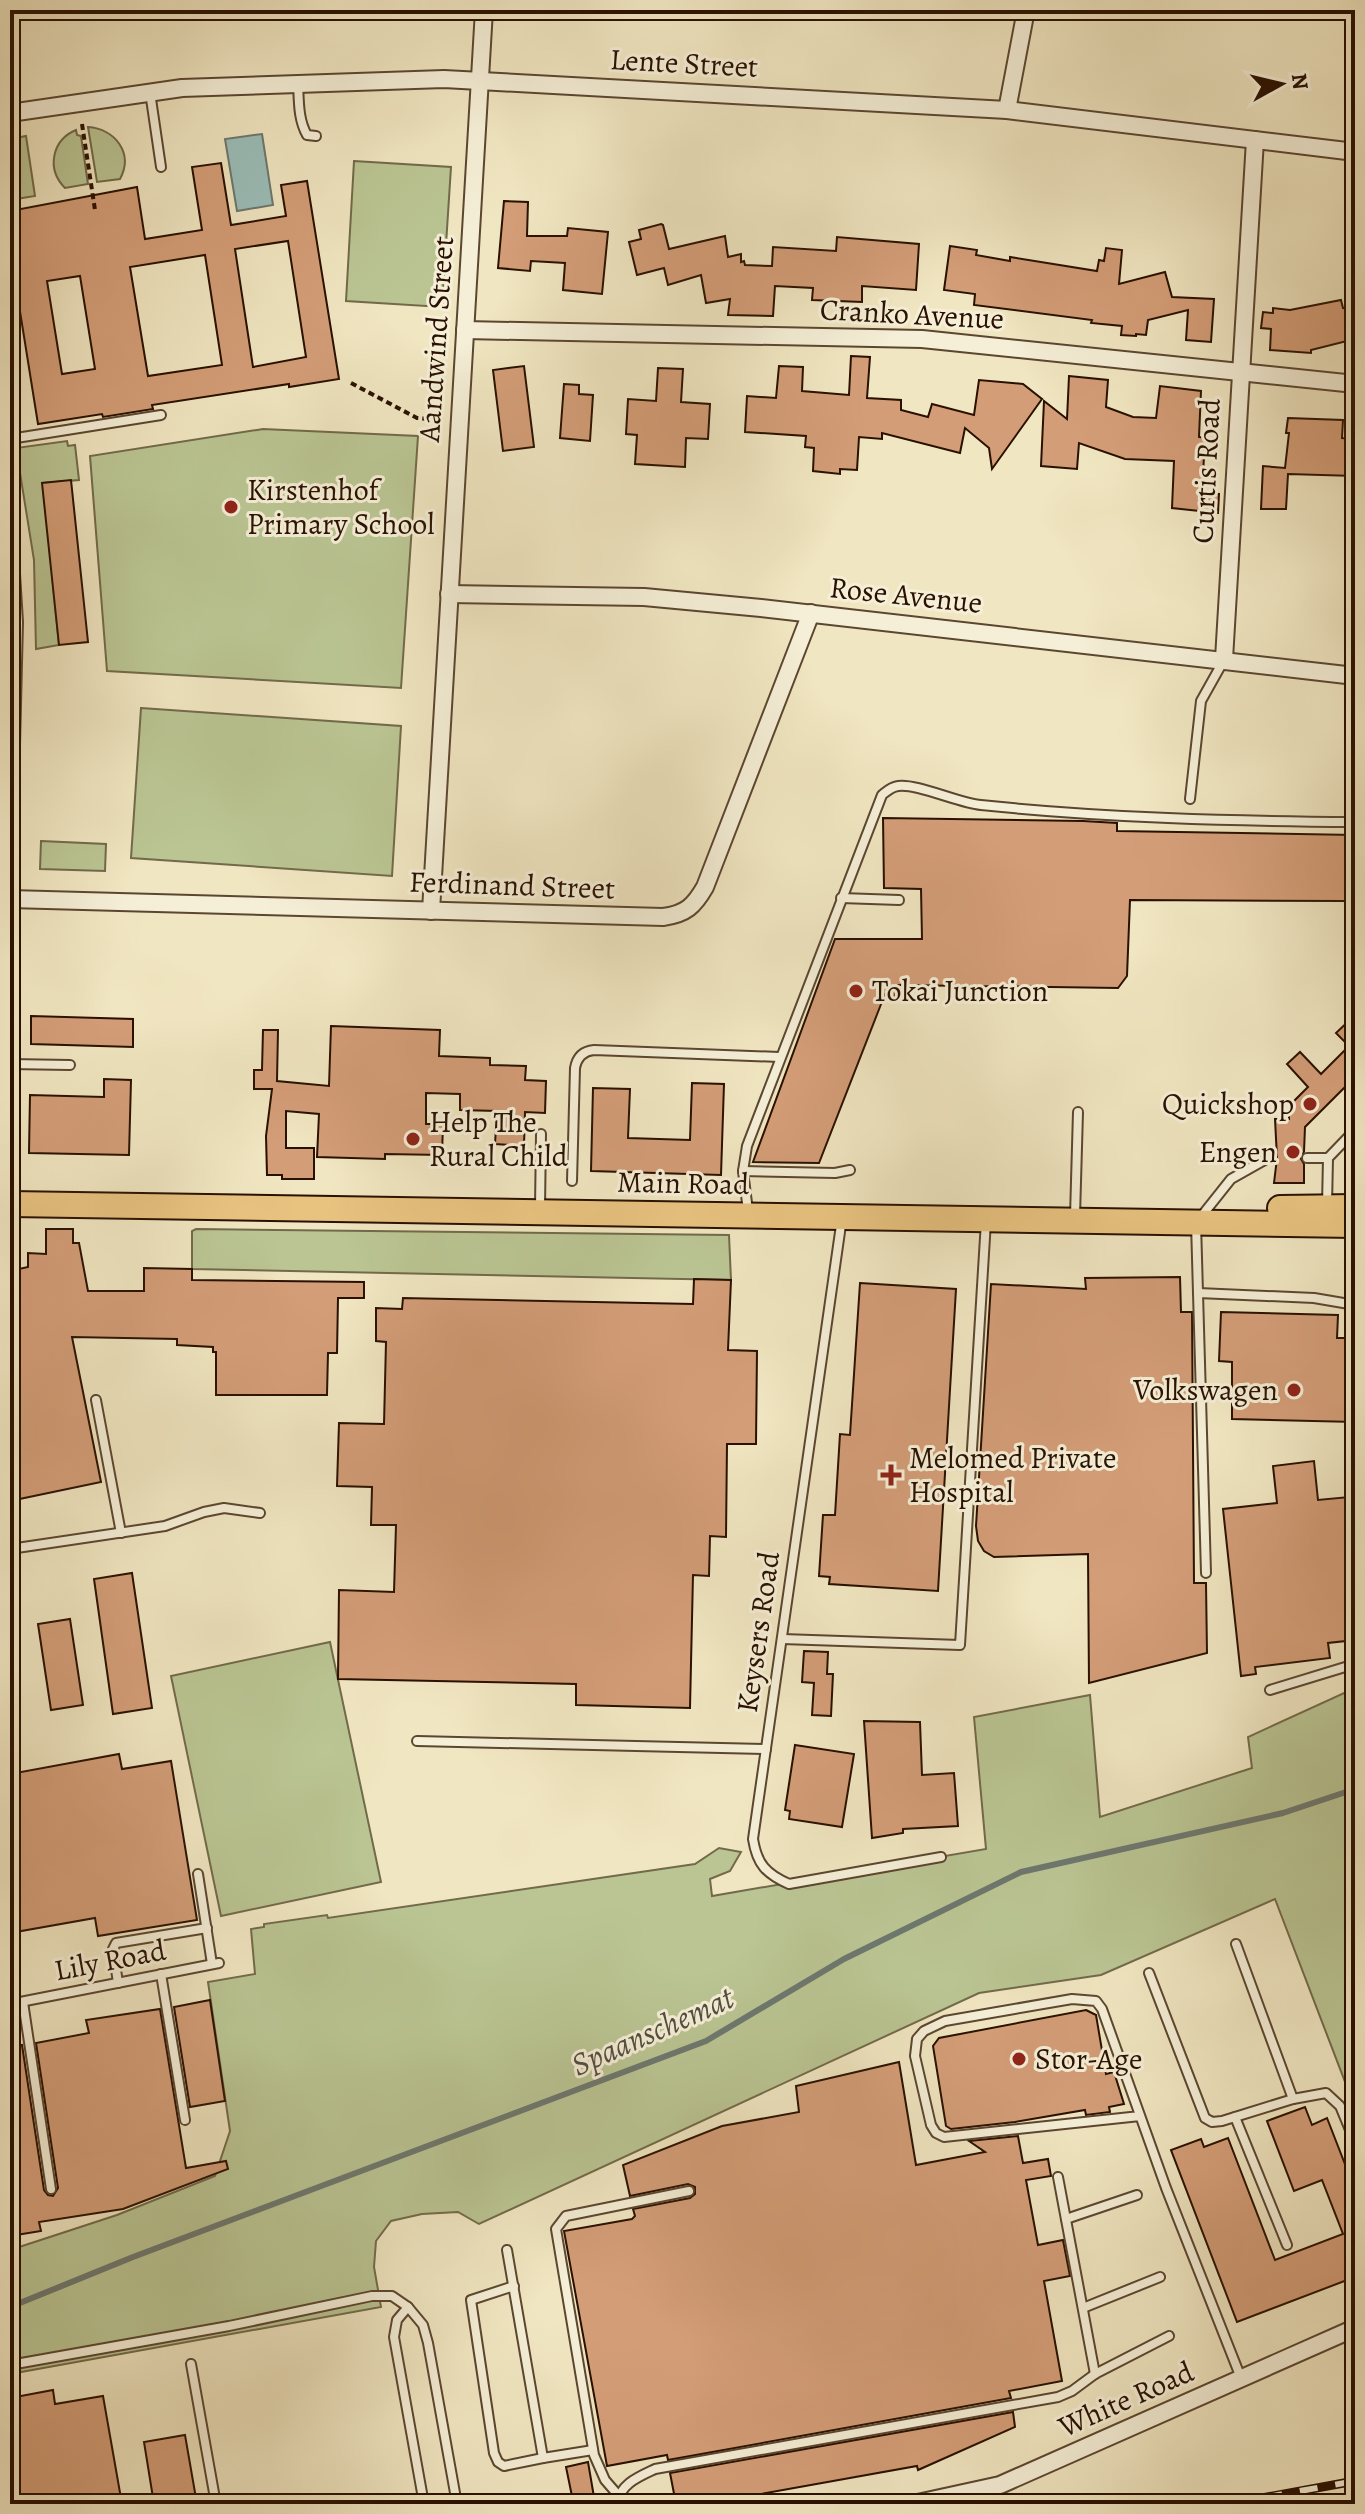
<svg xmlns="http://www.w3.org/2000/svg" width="1365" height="2514" viewBox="0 0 1365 2514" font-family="Alegreya,serif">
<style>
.green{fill:#bac593;stroke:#726a4a;stroke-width:2}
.water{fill:#9bbeb9;stroke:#6d786f;stroke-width:2}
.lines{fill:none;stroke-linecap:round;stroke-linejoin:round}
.stream{stroke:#6d786f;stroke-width:6}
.building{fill:#d39d77;stroke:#291000;stroke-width:2;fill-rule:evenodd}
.service-casing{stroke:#5b4630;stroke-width:12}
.minor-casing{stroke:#5b4630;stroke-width:20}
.primary-casing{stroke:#291000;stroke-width:28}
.path{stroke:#291000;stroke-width:4;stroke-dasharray:6 4;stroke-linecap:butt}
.service{stroke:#f5efd7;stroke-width:8}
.minor{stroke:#f5efd7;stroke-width:16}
.primary{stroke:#e8c380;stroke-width:24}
.rail-casing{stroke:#291000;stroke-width:9}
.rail{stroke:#f5efd7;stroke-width:6;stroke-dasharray:18;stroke-linecap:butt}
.poi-dot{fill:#8f2418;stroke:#f5efd7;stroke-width:3}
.labels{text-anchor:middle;stroke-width:6;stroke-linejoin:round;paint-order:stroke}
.street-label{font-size:30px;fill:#291000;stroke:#f5efd7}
.poi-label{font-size:30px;fill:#291000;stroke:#f5efd7;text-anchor:start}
.water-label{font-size:32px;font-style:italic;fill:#514d41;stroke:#f5efd7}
</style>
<rect width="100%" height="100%" fill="#f0e6c1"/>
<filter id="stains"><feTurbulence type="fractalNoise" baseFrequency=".0025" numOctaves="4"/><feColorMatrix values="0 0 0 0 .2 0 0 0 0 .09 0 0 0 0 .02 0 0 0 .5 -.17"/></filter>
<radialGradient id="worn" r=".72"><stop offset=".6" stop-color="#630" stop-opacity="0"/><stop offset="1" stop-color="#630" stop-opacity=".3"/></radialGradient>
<g class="green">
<path d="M88 127C115 129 134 153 120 179L97 182Z"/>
<path d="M76 130 77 135 81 136 88 184 65 188C46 169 52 140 76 130Z"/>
<polygon points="26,136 35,196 10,200 10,139"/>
<polygon points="354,161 451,167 442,307 346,301"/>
<polygon points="263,429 418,436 401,688 107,671 90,456"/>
<polygon points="67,441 68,446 75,445 79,480 43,483 59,645 36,649 34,560 16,448"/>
<polygon points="141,708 401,726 392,876 131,858"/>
<polygon points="41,841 106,844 105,871 40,869"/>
<polygon points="196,1229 729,1235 731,1280 192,1269 192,1231"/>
<polygon points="330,1642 381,1882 221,1916 171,1676"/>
<polygon points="1355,1688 1355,2108 1275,1899 1101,1975 979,1993 479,2224 458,2212 422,2214 391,2221 376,2241 374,2267 381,2307 10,2374 10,2250 117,2215 215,2176 230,2131 208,1982 255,1974 251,1929 264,1927 264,1924 327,1915 328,1918 695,1864 719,1848 741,1852 730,1871 710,1879 712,1896 986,1849 974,1717 1090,1695 1100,1817 1252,1768 1248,1737"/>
</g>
<polygon class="water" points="262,134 273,205 237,211 225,139"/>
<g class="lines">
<polyline class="stream" points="10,2307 133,2257 706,2041 844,1959 1021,1872 1283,1813 1355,1789"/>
</g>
<g class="building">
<path d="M221 163 231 225 286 216 281 185 307 181 339 379 289 387V384L152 405 153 409 103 417 102 414 38 424 10 249V211L137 187 145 239 202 230 192 167ZM288 241 306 357 253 367 235 249ZM205 255 222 365 148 376 130 267ZM80 276 95 369 62 374 47 281Z"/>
<polygon points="504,201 528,202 527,236 567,236 568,228 608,232 602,294 563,290 565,263 531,261 530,271 498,268"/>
<polygon points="661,224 663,225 669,249 725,236 728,257 741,254 741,262 744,261 745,265 772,266 773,247 836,251 837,237 919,244 916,290 862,286 862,302 812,300 813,288 775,286 773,316 728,315 730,299 706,303 701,275 668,285 664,268 637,275 629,242 641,239 639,230"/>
<polygon points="950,246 977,250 976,255 1010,261 1010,257 1097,271 1099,260 1104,261 1106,248 1122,250 1119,284 1165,272 1172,297 1214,299 1211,342 1186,340 1188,310 1148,320 1146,335 1136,334 1136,336 1121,335 1122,326 1091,323 1092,320 974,305 975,294 944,290"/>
<polygon points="1341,300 1343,308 1355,309 1355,339 1311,350 1311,353 1270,350 1271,329 1261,328 1263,312 1273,313 1273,308 1290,310"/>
<polygon points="851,356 870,357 867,398 901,400 901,410 928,417 932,404 974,415 979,380 1023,384 1042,399 992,469 989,448 965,428 960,453 882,433 882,439 859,437 857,470 840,469 840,474 813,471 814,448 805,447 806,436 745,432 747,396 776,398 779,366 803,367 802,391 849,395"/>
<polygon points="524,366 534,447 503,451 493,370"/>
<polygon points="658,368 683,369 681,402 710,404 708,439 686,438 685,467 635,464 637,435 626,434 628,399 656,401"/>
<polygon points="1069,376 1108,380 1106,407 1133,417 1156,418 1160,386 1201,391 1199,437 1205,438 1202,493 1219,494 1218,513 1172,508 1174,461 1125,459 1079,443 1077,469 1041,466 1044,401 1067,419"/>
<polygon points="564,384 579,385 579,394 593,395 590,441 560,438"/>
<polygon points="1288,418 1343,420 1342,438 1355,439 1355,476 1288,474 1286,509 1261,509 1263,466 1285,468 1289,433 1286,433"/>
<polygon points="71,480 88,642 59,645 42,483"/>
<polygon points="883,818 1083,821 1117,823 1117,831 1355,835 1355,906 1344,901 1130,900 1127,976 1118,988 898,985 894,998 885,994 819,1163 753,1162 835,939 922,939 921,889 884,888"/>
<polygon points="1355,1015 1355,1077 1305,1127 1304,1152 1300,1157 1304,1164 1304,1183 1274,1183 1277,1158 1275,1119 1289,1119 1289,1106 1308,1087 1287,1064 1300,1052 1321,1074 1349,1046 1336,1033"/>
<polygon points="31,1016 133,1019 133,1047 31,1044"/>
<polygon points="331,1026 440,1030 439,1056 490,1058 490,1065 526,1066 525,1080 546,1081 545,1113 525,1112 524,1146 495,1144 497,1111 460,1110 460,1094 426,1093 426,1124 443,1124 442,1155 385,1154 385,1159 317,1157 319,1114 286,1111 286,1148 314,1148 314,1179 282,1179 282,1175 267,1175 266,1136 272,1089 254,1089 254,1070 262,1070 263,1030 278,1030 277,1081 329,1086"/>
<polygon points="104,1079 131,1080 129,1155 29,1153 30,1095 104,1097"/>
<polygon points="692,1083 724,1084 721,1175 591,1171 593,1088 630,1089 628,1138 690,1140"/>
<polygon points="46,1229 73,1229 73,1243 79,1243 88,1291 144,1291 144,1268 192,1269 192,1280 364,1282 364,1298 338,1298 337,1353 328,1353 327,1395 216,1395 216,1352 213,1352 213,1347 177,1345 177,1339 72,1337 101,1482 10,1501 10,1271 28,1267 28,1253 46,1254"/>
<polygon points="1180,1277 1181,1312 1192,1312 1194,1583 1206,1583 1207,1653 1089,1683 1088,1554 994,1557 984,1551 978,1541 976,1526 991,1284 1086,1289 1085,1278"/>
<polygon points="694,1279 731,1280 728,1350 757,1351 756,1444 727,1444 726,1537 710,1536 709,1576 693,1575 690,1708 576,1705 576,1684 338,1679 339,1590 394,1592 396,1525 371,1525 372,1487 337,1486 339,1423 384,1424 386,1342 376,1341 376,1308 402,1309 403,1298 693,1304"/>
<polygon points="860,1283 956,1289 938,1591 829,1584 830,1577 819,1576 823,1515 835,1515 840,1434 850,1435"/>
<polygon points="1221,1312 1338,1315 1337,1338 1355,1338 1355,1422 1232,1419 1232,1362 1219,1361"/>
<polygon points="1314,1461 1318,1500 1349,1497 1355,1549 1355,1640 1328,1643 1330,1658 1255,1667 1256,1674 1241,1676 1223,1509 1277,1503 1273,1466"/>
<polygon points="132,1573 152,1708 113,1714 94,1579"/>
<polygon points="70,1619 83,1705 51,1710 38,1624"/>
<polygon points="804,1651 828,1652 827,1674 833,1674 831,1716 812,1715 814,1683 802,1682"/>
<polygon points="864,1721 920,1722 922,1775 954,1773 958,1826 903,1829 903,1833 872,1838"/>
<polygon points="795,1745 854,1754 842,1827 789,1819 790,1811 785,1810"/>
<polygon points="119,1754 122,1769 171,1761 197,1920 98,1936 95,1918 10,1933 10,1774"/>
<polygon points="210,2000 225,2101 190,2107 174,2007"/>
<polygon points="160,2009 186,2168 226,2161 228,2169 123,2209 39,2222 41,2231 10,2236 10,2047 22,2045 44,2190 48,2195 53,2196 58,2188 36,2043 89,2033 86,2020"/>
<polygon points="1086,2010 1096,2015 1106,2074 1114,2072 1124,2104 1109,2107 1110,2112 1086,2115 1085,2110 1015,2122 951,2129 946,2126 933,2046 939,2038"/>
<polygon points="899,2062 916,2165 985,2152 969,2141 1018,2136 1023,2163 1048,2159 1051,2176 1026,2180 1038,2245 1063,2240 1070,2276 1044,2281 1062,2381 1009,2391 1011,2398 668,2460 667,2455 607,2466 564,2231 632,2219 635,2216 633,2209 690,2198 695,2194 695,2187 688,2184 630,2196 623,2165 722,2126 799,2112 796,2086"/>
<polygon points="1305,2107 1312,2125 1327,2118 1355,2190 1355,2277 1237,2322 1171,2150 1201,2139 1204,2147 1228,2138 1275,2260 1343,2234 1322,2180 1294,2191 1267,2121"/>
<polygon points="53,2390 55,2404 103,2396 122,2504 10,2504 10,2398"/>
<polygon points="1013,2412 1015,2427 918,2470 917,2466 705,2504 676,2504 670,2473"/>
<polygon points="185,2435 197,2504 154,2504 144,2442"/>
<polygon points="588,2462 594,2497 573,2501 566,2467"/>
</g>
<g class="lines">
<g class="service-casing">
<g id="service">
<path d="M298 83C299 101 298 119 307 135L316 136"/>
<polyline points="150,92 161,167"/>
<polyline points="10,439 161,415"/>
<polyline points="1190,799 1201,701 1224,660"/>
<polyline points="841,898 899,900"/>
<polyline points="10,1064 70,1065"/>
<polyline points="1307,1158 1328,1158 1355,1130"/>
<polyline points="743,1171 835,1173 850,1170"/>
<path d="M572 1181 575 1068C577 1057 583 1051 594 1050L779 1057"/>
<polyline points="15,1205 15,1258"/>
<polyline points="1327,1205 1328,1158"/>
<polyline points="540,1208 541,1134"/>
<path d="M748 1211 743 1171 747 1146 882 795C887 791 891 787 898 786 916 783 959 803 981 805 1105 818 1231 821 1355 822"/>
<polyline points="1075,1216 1078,1112"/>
<path d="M842 1218 753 1839C757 1864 766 1874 789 1884L941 1857"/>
<polyline points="1198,1293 1314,1298 1355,1305"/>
<polyline points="96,1400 121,1533"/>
<polyline points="10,1549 165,1526 204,1512 224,1508 260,1513"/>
<polyline points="1206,1573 1196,1223 1231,1179 1270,1157"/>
<polyline points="782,1639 960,1645 986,1221"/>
<polyline points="1270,1690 1355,1664"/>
<polyline points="417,1741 766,1749"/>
<polyline points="198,1874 212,1964"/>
<polyline points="1236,1944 1293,2099"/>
<polyline points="1149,1973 1205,2118 1212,2122 1222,2121 1293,2099 1326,2093 1340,2106 1355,2142"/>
<polyline points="161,1974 185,2120"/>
<polyline points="118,1983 113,1949 116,1943 207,1928"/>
<polyline points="23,2002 51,2189"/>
<polyline points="10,2004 219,1963"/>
<polyline points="1140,2116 944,2137 936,2133 931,2125 915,2056 917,2039 924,2031 945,2021 1072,1999 1096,2001 1102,2009 1166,2188 1241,2378"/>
<polyline points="1235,2117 1287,2245"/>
<polyline points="1058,2177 1095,2374"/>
<polyline points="1066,2219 1137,2195"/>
<polyline points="507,2250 543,2458 593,2450"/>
<polyline points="514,2286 471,2300 494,2453 498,2462 504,2466 543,2458"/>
<polyline points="1083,2308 1160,2277"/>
<polyline points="191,2364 216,2504"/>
<polyline points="10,2365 229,2326 372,2296 392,2296 408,2307"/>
<polyline points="618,2495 605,2480 594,2455 556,2229 566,2216 689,2191"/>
<polyline points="424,2504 394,2337 397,2320 408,2307 423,2325 428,2343 457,2504"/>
<path d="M617 2504C620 2484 638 2477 655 2469L1058 2397 1072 2391 1095 2374 1169 2336"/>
</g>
</g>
<g class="minor-casing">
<g id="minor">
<polyline points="1007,110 1026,10"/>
<polyline points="10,113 182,88 444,79 1007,110 1355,152"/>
<polyline points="465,330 922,339 1355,384"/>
<polyline points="10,558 14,622 10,786"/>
<polyline points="449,594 644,597 761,608 1355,676"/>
<polyline points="1224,659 1255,140"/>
<path d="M10 899 663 917C686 914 694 906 705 887L811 613"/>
<polyline points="431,911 484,10"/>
<polyline points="913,2504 1000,2485 1355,2328"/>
</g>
</g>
<g class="primary-casing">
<g id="primary">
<polyline points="10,1204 1355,1225"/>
<polyline points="1280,1208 1355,1207"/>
</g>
</g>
<g class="path">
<polyline points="82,124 95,210"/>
<polyline points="10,266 13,266"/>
<polyline points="351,383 417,418 443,420"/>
</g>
<use href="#service" class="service"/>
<use href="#minor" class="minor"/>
<use href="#primary" class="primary"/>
<g class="rail-casing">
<polyline id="rail" points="1229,2504 1355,2481"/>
</g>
<use href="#rail" class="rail"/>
</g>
<g class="poi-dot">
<circle cx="231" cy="507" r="8"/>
<circle cx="856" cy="991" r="8"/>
<circle cx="1310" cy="1104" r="8"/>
<circle cx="413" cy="1139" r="8"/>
<circle cx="1293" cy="1152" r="8"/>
<circle cx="1294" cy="1390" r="8"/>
<path d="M887 1463h8v8h8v8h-8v8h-8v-8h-8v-8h8z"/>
<circle cx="1019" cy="2059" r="8"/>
</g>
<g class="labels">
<g class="street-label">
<text transform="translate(684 63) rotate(3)" y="10">Lente Street</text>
<text transform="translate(912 314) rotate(3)" y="10">Cranko Avenue</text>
<text transform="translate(436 339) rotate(-86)" y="10">Aandwind Street</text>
<text transform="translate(1206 471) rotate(-87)" y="10">Curtis Road</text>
<text transform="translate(906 595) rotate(6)" y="10">Rose Avenue</text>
<text transform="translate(512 885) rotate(2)" y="10">Ferdinand Street</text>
<text transform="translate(683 1183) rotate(1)" y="10">Main Road</text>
<text transform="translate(758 1632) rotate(-82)" y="10">Keysers Road</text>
<text transform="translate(110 1960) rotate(-11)" y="10">Lily Road</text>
<text transform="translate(1126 2399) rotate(-24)" y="10">White Road</text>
</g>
<g class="poi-label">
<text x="247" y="500">Kirstenhof<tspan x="247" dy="34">Primary School</tspan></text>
<text x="872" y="1001">Tokai Junction</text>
<text x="1294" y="1114" text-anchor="end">Quickshop</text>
<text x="429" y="1132">Help The<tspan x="429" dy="34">Rural Child</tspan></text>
<text x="1277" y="1162" text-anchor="end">Engen</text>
<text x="1278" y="1400" text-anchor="end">Volkswagen</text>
<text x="909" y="1468">Melomed Private<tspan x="909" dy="34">Hospital</tspan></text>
<text x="1035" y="2069">Stor-Age</text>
</g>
<g class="water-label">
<text transform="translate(652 2031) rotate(-24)" y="11">Spaanschemat</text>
</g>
</g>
<rect width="1365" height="2514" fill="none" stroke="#f0e6c1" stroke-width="40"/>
<rect x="12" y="12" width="1341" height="2490" fill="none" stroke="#291000" stroke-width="4"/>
<rect x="20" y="20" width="1325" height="2474" fill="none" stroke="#291000" stroke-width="2"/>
<g transform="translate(1281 84) rotate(82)" stroke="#f5efd7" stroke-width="6" paint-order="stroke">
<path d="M0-6L14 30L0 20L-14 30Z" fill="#291000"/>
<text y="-12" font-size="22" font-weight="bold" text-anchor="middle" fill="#291000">N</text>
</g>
<rect width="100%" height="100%" filter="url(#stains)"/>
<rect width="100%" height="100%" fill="url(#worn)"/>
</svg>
